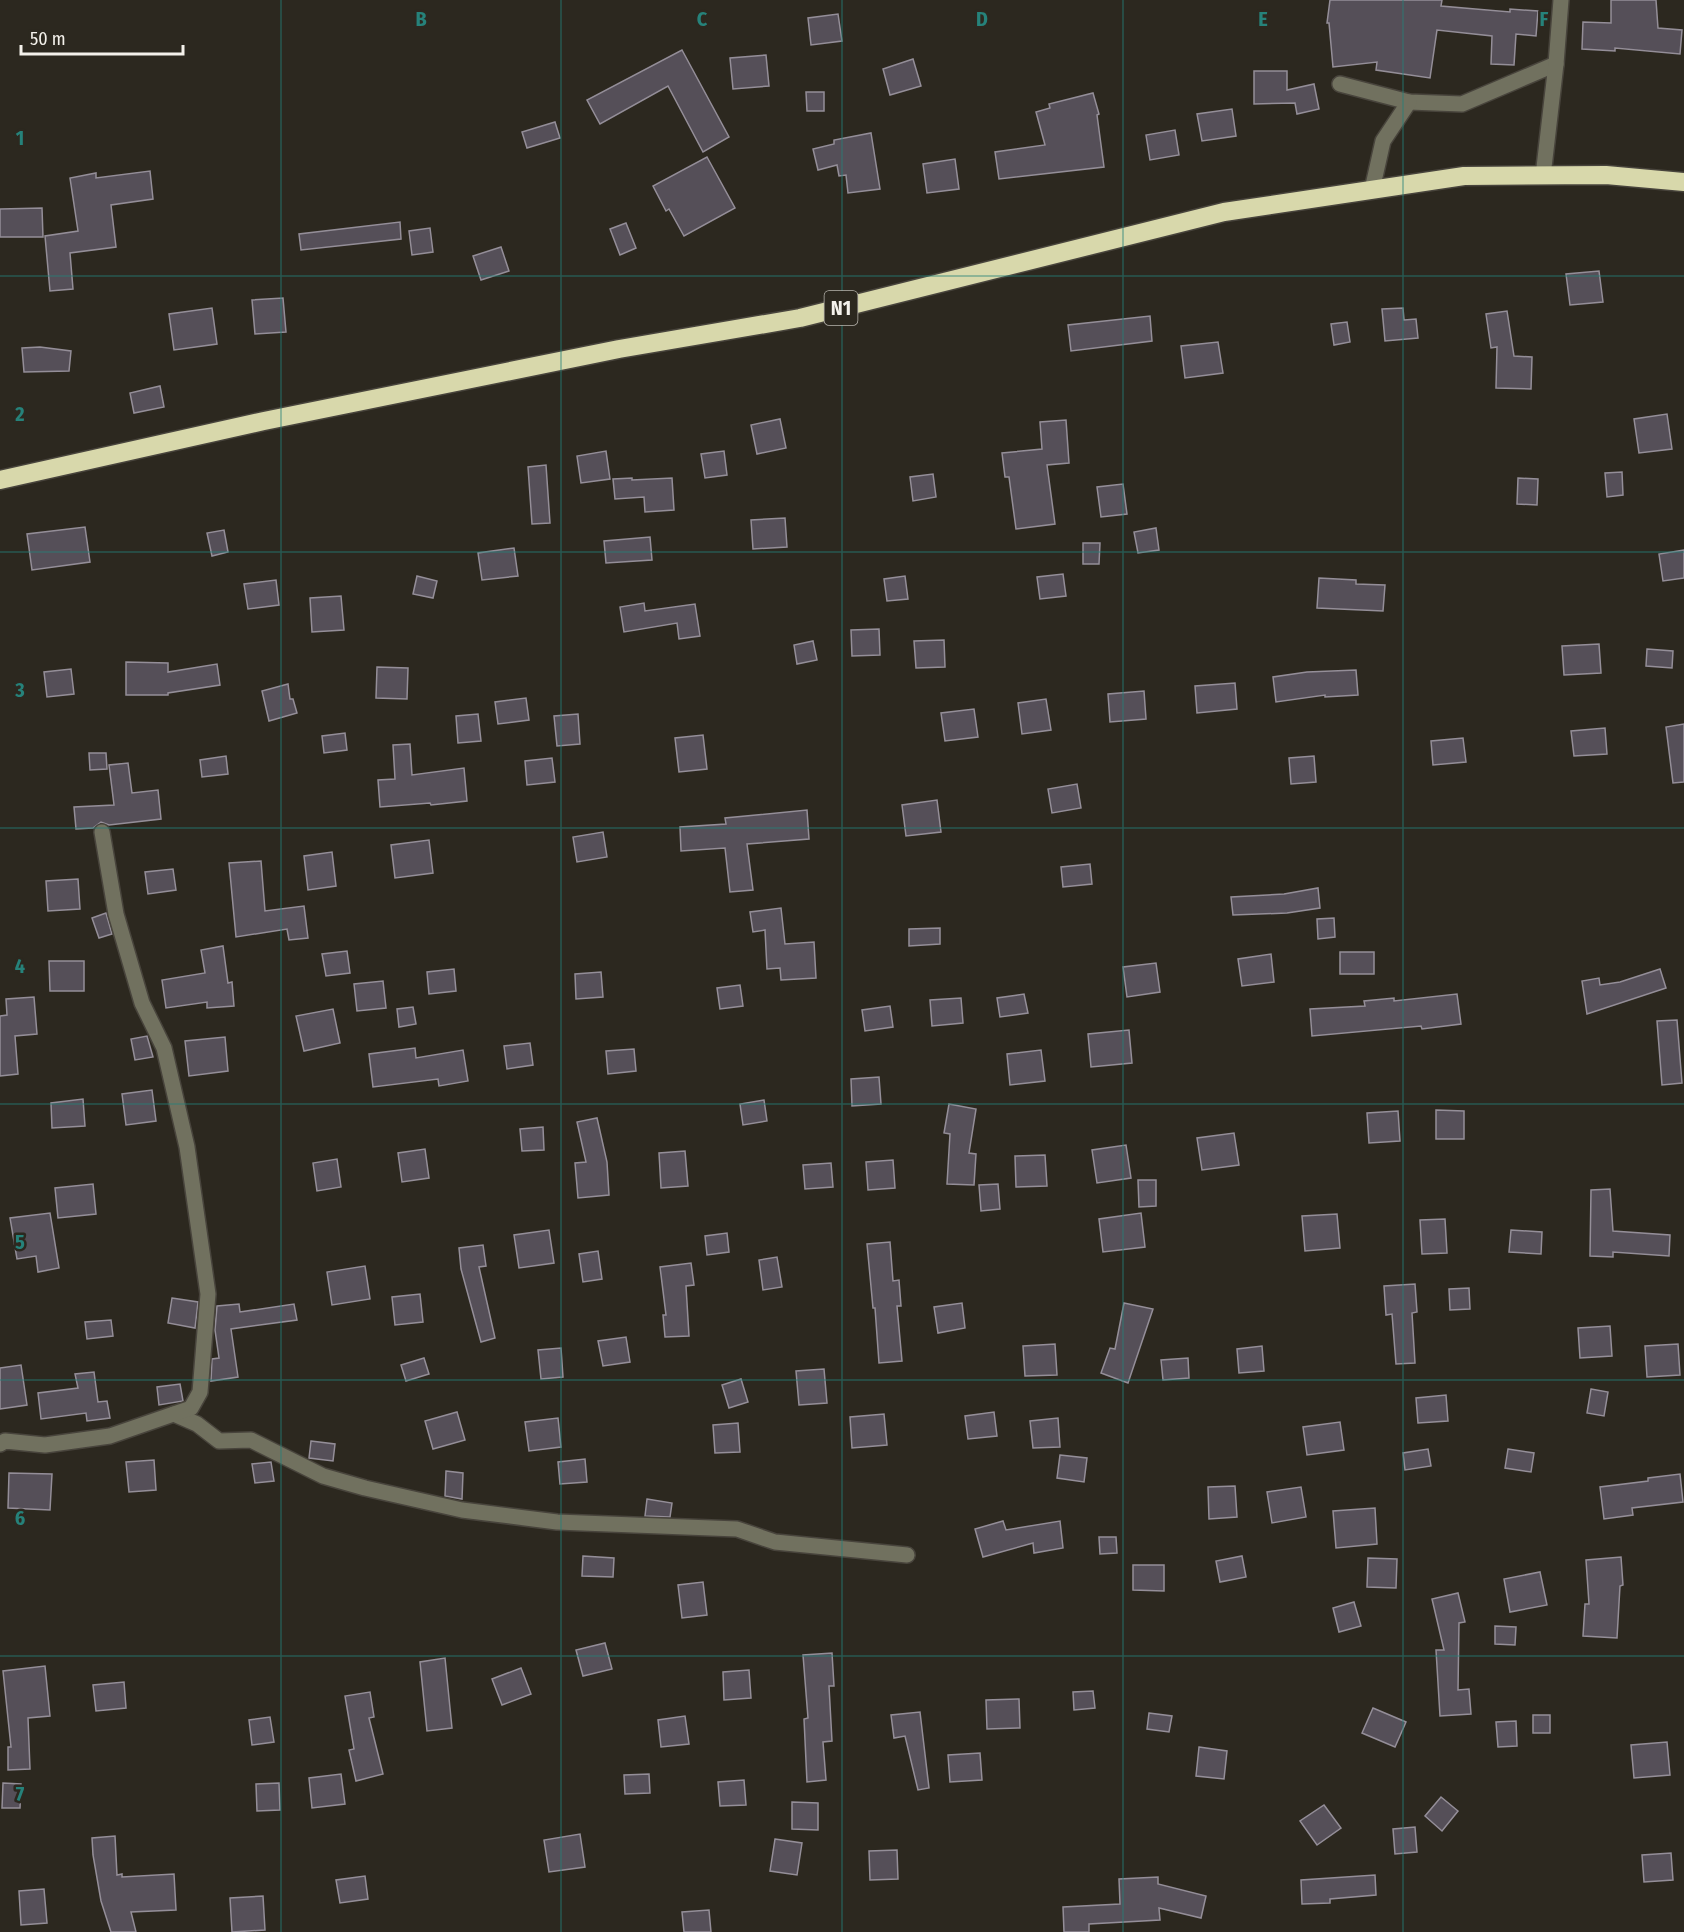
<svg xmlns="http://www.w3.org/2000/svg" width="1684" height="1932" viewBox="0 0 1684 1932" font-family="'Fira Sans Condensed',sans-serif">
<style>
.building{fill:#554f58;stroke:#948e98;stroke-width:1.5}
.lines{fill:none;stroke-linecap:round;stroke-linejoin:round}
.minor-casing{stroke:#48443c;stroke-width:18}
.highway-casing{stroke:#48443c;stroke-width:21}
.minor{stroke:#71715f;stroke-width:15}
.highway{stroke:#d8d8ab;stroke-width:18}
.grid{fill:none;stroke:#26827a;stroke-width:1.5;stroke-opacity:0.55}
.labels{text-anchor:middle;stroke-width:5;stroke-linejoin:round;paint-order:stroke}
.shield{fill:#2c281f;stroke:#b8b5ae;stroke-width:1.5}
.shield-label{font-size:20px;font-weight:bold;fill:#f4f1eb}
.grid-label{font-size:20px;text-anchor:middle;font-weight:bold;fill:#26827a;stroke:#2c281f;stroke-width:5;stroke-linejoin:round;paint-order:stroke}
</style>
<rect width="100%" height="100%" fill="#2c281f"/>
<g class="building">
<polygon points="1330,0 1442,0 1441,6 1510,12 1510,9 1538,11 1536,36 1516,34 1514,65 1491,64 1492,36 1437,30 1430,78 1376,70 1377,62 1333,67 1329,23 1327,23"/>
<polygon points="1611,0 1656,0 1658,28 1682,30 1680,54 1615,48 1615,51 1582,49 1583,22 1611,23"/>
<polygon points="838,14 842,41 811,45 808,18"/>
<polygon points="682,50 729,137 703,152 668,86 600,124 587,100"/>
<polygon points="766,55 769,86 733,89 730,58"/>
<polygon points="913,59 921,86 890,95 883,69"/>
<polygon points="1254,71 1287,71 1287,90 1314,84 1319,109 1297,114 1295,103 1254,104"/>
<polygon points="806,92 824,92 824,111 807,111"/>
<polygon points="1093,93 1099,114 1097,115 1104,167 999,179 995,152 1045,145 1036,112 1050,108 1049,104"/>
<polygon points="1232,109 1236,136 1202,141 1197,114"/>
<polygon points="555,122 560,138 527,148 522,132"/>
<polygon points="1175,130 1179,155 1150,160 1146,135"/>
<polygon points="871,133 880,189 848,193 846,175 839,176 837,165 818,170 813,149 834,144 834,140"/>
<polygon points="707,157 735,208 684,236 669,209 666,211 653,186"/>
<polygon points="955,159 959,189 927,193 923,164"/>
<polygon points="150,171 153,199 111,205 116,247 70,253 73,289 50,291 45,236 78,231 70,178 96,173 96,178"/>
<polygon points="42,208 43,237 0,237 0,209"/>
<polygon points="400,222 401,239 301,250 299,234"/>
<polygon points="626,223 636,248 620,255 610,229"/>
<polygon points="430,228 433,252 412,255 409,231"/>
<polygon points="501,247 509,271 481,280 473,256"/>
<polygon points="1599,271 1603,302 1570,305 1566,274"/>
<polygon points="283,298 286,332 255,334 252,300"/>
<polygon points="212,308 217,344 174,350 169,314"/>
<polygon points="1403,308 1404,320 1416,319 1418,338 1385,341 1382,309"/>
<polygon points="1507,311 1514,356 1532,357 1531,389 1496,388 1497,347 1491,348 1486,314"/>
<polygon points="1150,316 1152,341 1071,351 1068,325"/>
<polygon points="1347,322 1350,342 1334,345 1331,324"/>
<polygon points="1218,342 1223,373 1185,378 1181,346"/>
<polygon points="40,347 71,351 69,371 24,372 22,348"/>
<polygon points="160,386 164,407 134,413 130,393"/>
<polygon points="1667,414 1672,449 1639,453 1634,419"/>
<polygon points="780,419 786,448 757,454 751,425"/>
<polygon points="1066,420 1069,463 1047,465 1055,524 1016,529 1009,477 1005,477 1002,453 1042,449 1040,422"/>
<polygon points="606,451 610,479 581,483 577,456"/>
<polygon points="724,451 727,475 705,478 701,454"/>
<polygon points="546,465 550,523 532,524 528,467"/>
<polygon points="1622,472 1623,495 1607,497 1605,473"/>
<polygon points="933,474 936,497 913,501 910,477"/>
<polygon points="632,478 632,480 672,478 674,510 645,512 644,497 615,499 613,479"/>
<polygon points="1518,478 1538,479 1537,505 1517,504"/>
<polygon points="1123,484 1127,514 1101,517 1097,487"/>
<polygon points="785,518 787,547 753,549 751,520"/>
<polygon points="85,527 90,562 32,570 27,534"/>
<polygon points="1156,528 1159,550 1138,553 1134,532"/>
<polygon points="224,530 228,552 212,556 207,533"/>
<polygon points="650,537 652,560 606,563 604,541"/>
<polygon points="1083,543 1100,543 1099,564 1083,564"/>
<polygon points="514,548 518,576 482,580 478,553"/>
<polygon points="1684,550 1684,578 1663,581 1659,554"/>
<polygon points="1063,574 1066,596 1040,599 1037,577"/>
<polygon points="417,576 437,581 433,598 413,594"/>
<polygon points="905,576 908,599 887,601 884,579"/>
<polygon points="1319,578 1356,580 1356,584 1385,585 1383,611 1317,608"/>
<polygon points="276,580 279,605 248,609 244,584"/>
<polygon points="341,596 344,630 312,632 310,598"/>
<polygon points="644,603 645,611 695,604 700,636 679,639 677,623 624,632 620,607"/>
<polygon points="879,629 880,655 852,656 851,630"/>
<polygon points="944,640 945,667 916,668 914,641"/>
<polygon points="813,641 817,660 797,664 794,645"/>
<polygon points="1599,644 1601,673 1564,675 1562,646"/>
<polygon points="1647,649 1673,651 1672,668 1646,666"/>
<polygon points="126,662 168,663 168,672 217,664 220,685 168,693 168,695 126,695"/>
<polygon points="377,667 408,668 407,699 376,698"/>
<polygon points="71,669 74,694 47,697 44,672"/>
<polygon points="1356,670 1358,695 1325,697 1325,695 1276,702 1273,677 1307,672"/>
<polygon points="1235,683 1237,709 1197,713 1195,686"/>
<polygon points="288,684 290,699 293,699 297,713 269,721 262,691"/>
<polygon points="1144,691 1146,719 1110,722 1108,694"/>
<polygon points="526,698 529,720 498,724 495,702"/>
<polygon points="1046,699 1051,730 1022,734 1018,703"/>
<polygon points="974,709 978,737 945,741 941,713"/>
<polygon points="478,714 481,741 458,743 456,716"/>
<polygon points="578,714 580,744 557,746 554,716"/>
<polygon points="1684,724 1684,782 1673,783 1666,727"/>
<polygon points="1605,728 1607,754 1574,756 1571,731"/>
<polygon points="345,733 347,750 324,753 322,736"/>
<polygon points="703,735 707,769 679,772 675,738"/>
<polygon points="1463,738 1466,762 1433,765 1431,741"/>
<polygon points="410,744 412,775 464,768 467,801 431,805 430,803 380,807 378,780 395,779 393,745"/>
<polygon points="89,753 106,753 107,769 90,770"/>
<polygon points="226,756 228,774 202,777 200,760"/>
<polygon points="1314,756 1316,782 1291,784 1289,758"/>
<polygon points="552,758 555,782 527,785 525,761"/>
<polygon points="128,763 132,793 158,790 161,819 109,825 101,822 93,828 76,829 74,807 114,805 109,765"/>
<polygon points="1077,784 1081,808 1052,813 1048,789"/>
<polygon points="937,800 941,832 906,836 902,805"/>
<polygon points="807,810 809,839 747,844 753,890 730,892 725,848 681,851 680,827 726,824 725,818"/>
<polygon points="603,832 607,857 577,862 573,837"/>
<polygon points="429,840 433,873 395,878 391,845"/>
<polygon points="332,852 336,886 308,890 304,856"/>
<polygon points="261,861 265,911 304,906 308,938 289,940 287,929 236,937 229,863"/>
<polygon points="1090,864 1092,884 1063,887 1061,867"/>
<polygon points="173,869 176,890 148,894 145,872"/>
<polygon points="78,879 80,909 48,911 46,881"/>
<polygon points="1318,888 1320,908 1287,913 1233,915 1231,897 1284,894"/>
<polygon points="781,908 785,944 814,942 816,978 781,980 780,968 767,969 765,930 753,932 750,912"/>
<polygon points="106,913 112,934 99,938 92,918"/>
<polygon points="1334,918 1335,937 1318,939 1317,919"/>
<polygon points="940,928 940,944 909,946 909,929"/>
<polygon points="223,946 228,983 232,982 234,1006 207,1008 207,1002 166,1008 162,980 205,973 201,950"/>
<polygon points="347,951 350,973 326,976 322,954"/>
<rect x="1340" y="952" width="34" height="22"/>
<polygon points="1271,954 1274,982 1242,986 1238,959"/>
<polygon points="49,961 84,961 84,991 50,991"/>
<polygon points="1156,963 1160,992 1127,997 1123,967"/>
<polygon points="454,969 456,991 429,994 427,972"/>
<polygon points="1660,969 1666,988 1587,1014 1582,981 1599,978 1600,985 1620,982"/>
<polygon points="601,972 603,997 576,999 575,974"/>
<polygon points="383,981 386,1008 357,1011 354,984"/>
<polygon points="740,985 743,1006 720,1009 717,988"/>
<polygon points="1024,994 1028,1013 1000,1017 997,998"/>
<polygon points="1457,994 1461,1024 1422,1029 1421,1026 1312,1036 1310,1009 1365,1006 1364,1001 1394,998 1394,1001"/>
<polygon points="34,997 37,1034 15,1036 18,1074 0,1076 0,1016 7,1015 6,999"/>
<polygon points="961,998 963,1023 932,1026 930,1000"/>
<polygon points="890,1006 893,1027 865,1031 862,1010"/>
<polygon points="413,1007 416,1024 399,1027 397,1009"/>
<polygon points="333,1009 340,1043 304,1051 296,1016"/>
<polygon points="1677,1020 1682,1083 1662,1085 1657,1021"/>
<polygon points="1129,1030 1132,1063 1091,1067 1088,1034"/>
<polygon points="147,1036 153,1057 135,1060 131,1039"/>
<polygon points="225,1037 228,1071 189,1076 185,1041"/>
<polygon points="530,1043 533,1065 507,1069 504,1046"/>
<polygon points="415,1048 416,1058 463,1050 468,1081 439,1086 438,1079 373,1087 369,1054"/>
<polygon points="634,1049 636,1071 608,1074 606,1051"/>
<polygon points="1041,1050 1045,1081 1010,1085 1007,1054"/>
<polygon points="879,1077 881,1104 852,1106 851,1079"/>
<polygon points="152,1090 156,1121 126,1125 122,1094"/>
<polygon points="83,1099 85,1126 52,1128 51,1103"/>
<polygon points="764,1100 767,1121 743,1125 740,1104"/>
<polygon points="949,1104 976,1109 969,1153 976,1154 974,1185 947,1184 950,1134 944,1133"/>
<polygon points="1436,1110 1464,1111 1464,1139 1436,1139"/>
<polygon points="1398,1111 1400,1141 1369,1143 1367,1113"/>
<polygon points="597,1118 607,1162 609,1195 578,1198 575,1163 586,1162 577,1122"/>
<polygon points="543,1127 544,1150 522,1151 520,1129"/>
<polygon points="1234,1133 1239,1165 1202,1170 1197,1138"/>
<polygon points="1126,1145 1131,1178 1097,1183 1092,1150"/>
<polygon points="425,1149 429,1178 402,1182 398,1153"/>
<polygon points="685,1151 688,1186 661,1188 659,1153"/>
<polygon points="1045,1155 1047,1186 1016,1187 1015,1156"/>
<polygon points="337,1159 341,1187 317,1191 313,1163"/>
<polygon points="893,1160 895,1188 868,1190 866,1162"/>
<polygon points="831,1163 833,1187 805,1189 803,1165"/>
<polygon points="1138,1180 1156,1180 1156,1206 1139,1207"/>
<polygon points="93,1184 96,1214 58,1218 55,1188"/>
<polygon points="998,1184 1000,1209 981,1211 979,1185"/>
<polygon points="1610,1189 1613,1231 1670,1235 1669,1256 1613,1252 1613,1257 1590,1256 1591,1190"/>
<polygon points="50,1213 59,1268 38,1272 36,1256 17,1259 10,1218"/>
<polygon points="1141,1213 1145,1247 1103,1252 1099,1219"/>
<polygon points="1337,1214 1340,1248 1305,1251 1302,1216"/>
<polygon points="1445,1219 1447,1253 1422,1254 1420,1220"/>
<polygon points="549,1230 554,1263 519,1268 514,1235"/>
<polygon points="1511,1230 1542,1232 1541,1254 1509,1252"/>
<polygon points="727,1233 729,1252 707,1255 705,1236"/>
<polygon points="890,1242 893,1281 899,1280 901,1306 897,1306 902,1361 879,1363 875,1308 873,1308 867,1244"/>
<polygon points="483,1245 486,1266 479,1267 495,1338 481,1342 461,1269 459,1248"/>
<polygon points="598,1251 602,1279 583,1282 579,1254"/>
<polygon points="777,1257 782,1287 763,1290 759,1260"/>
<polygon points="691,1263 694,1285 686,1286 689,1336 665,1337 663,1315 666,1315 660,1267"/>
<polygon points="365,1266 370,1299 332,1305 327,1272"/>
<polygon points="1415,1284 1417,1312 1412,1313 1415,1363 1396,1364 1392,1314 1386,1315 1384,1286"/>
<polygon points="1469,1288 1470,1309 1450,1310 1449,1289"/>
<polygon points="420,1294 423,1322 395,1325 392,1297"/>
<polygon points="172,1298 198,1302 195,1328 168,1323"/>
<polygon points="962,1303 965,1328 938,1333 934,1307"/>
<polygon points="1124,1303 1153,1309 1128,1383 1101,1373 1110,1348 1115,1349"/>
<polygon points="239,1304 240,1312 294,1304 297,1320 231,1329 238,1377 211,1381 212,1359 219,1358 215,1330 217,1306"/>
<polygon points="111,1320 113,1336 87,1339 85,1322"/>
<polygon points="1610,1326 1612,1356 1580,1358 1578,1328"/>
<polygon points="626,1337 630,1362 603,1366 598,1341"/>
<polygon points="1055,1344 1057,1375 1025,1376 1023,1346"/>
<polygon points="1678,1344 1680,1375 1647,1377 1645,1346"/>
<polygon points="1262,1346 1264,1371 1239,1373 1237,1349"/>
<polygon points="561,1348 563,1377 541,1379 538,1350"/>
<polygon points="424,1358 429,1374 406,1381 401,1365"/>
<polygon points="1188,1358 1189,1378 1163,1380 1161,1360"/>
<polygon points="21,1365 27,1405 0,1409 0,1368"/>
<polygon points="824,1369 827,1403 799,1405 796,1371"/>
<polygon points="94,1372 98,1402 107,1401 110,1418 87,1421 86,1413 41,1419 38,1393 78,1388 75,1374"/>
<polygon points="741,1379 748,1402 729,1408 722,1385"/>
<polygon points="180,1384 183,1401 159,1405 157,1387"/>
<polygon points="1591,1389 1608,1392 1604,1416 1587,1413"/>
<polygon points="1446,1395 1448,1421 1418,1423 1416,1398"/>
<polygon points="457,1412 465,1440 433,1449 425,1421"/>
<polygon points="994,1412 997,1436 968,1439 965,1416"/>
<polygon points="884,1414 887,1445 852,1448 850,1417"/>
<polygon points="558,1418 561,1447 529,1451 525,1422"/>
<polygon points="1058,1418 1060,1447 1033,1448 1030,1421"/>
<polygon points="1340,1422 1344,1450 1307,1455 1303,1427"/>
<polygon points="738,1423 740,1452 715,1453 713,1425"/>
<polygon points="311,1441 335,1444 333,1461 309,1458"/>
<polygon points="1428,1449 1431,1466 1405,1470 1403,1453"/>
<polygon points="1508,1449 1534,1453 1531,1472 1505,1468"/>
<polygon points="1060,1455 1087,1458 1084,1482 1057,1478"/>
<polygon points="585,1459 587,1482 560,1484 558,1462"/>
<polygon points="154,1460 156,1490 129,1492 126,1462"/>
<polygon points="271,1462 274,1481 255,1483 252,1464"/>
<polygon points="446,1471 463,1473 462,1499 445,1496"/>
<polygon points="9,1473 52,1474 50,1510 8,1508"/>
<polygon points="1680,1474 1683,1502 1632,1508 1633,1515 1604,1519 1600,1487 1648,1481 1648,1478"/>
<polygon points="1235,1486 1237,1517 1209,1519 1208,1487"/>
<polygon points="1301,1487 1306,1517 1272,1523 1267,1492"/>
<polygon points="647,1499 672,1503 670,1517 645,1516"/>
<polygon points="1375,1508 1377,1544 1336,1548 1333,1511"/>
<polygon points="1003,1521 1006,1530 1060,1521 1063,1548 1034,1553 1033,1543 983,1557 975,1529"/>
<polygon points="1099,1537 1116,1537 1117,1553 1100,1554"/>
<polygon points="583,1556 614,1558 613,1577 582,1576"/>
<polygon points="1242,1556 1246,1577 1220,1582 1216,1561"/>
<polygon points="1621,1557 1623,1585 1620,1586 1617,1638 1583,1636 1585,1604 1589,1604 1586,1560"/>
<polygon points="1368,1558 1397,1559 1396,1588 1367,1587"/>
<polygon points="1133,1565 1164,1565 1164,1591 1133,1590"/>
<polygon points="1540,1572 1547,1605 1510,1612 1504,1579"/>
<polygon points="703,1582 707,1615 682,1618 678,1585"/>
<polygon points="1458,1593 1465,1622 1459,1623 1458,1690 1469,1689 1471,1714 1440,1716 1436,1650 1444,1650 1432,1599"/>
<polygon points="1354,1602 1361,1626 1339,1632 1333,1608"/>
<polygon points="1495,1626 1516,1627 1515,1645 1495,1644"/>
<polygon points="605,1643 612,1669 583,1676 576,1650"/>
<polygon points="832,1653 834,1686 829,1686 832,1741 823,1742 826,1780 807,1782 804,1719 808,1718 803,1655"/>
<polygon points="445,1658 452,1728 427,1731 420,1662"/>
<polygon points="45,1666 50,1716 28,1718 30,1769 8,1770 8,1747 11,1747 3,1671"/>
<polygon points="521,1668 531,1694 502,1705 492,1679"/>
<polygon points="749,1670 751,1698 724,1700 723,1672"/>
<polygon points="124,1682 126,1708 96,1711 93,1685"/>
<polygon points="1093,1691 1095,1708 1074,1710 1073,1692"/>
<polygon points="370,1692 374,1717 369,1718 383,1774 356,1781 349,1750 354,1749 345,1696"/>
<polygon points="1019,1699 1020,1728 987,1729 986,1700"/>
<polygon points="1373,1708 1406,1722 1395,1747 1362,1733"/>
<polygon points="920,1712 929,1788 918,1790 905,1736 894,1738 891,1715"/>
<polygon points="1149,1713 1172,1716 1169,1732 1147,1729"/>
<rect x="1533" y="1715" width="17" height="18"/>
<polygon points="685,1716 689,1744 661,1747 658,1720"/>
<polygon points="270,1717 274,1742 252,1745 249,1720"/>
<polygon points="1516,1721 1517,1746 1498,1747 1496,1722"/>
<polygon points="1667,1742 1670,1775 1634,1778 1631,1745"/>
<polygon points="1199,1747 1227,1751 1224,1779 1196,1776"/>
<polygon points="980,1753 982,1780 950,1782 948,1755"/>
<polygon points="341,1774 345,1804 312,1808 309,1778"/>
<polygon points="649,1774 650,1793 625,1794 624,1775"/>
<polygon points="744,1780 746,1805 720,1806 718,1782"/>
<polygon points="3,1783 21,1784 20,1808 2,1808"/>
<polygon points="279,1783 280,1810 257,1811 256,1784"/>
<polygon points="1441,1797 1458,1811 1442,1831 1425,1816"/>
<polygon points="792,1802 818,1803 818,1830 792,1829"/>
<polygon points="1324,1805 1341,1828 1317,1845 1300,1821"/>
<polygon points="1415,1827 1417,1852 1395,1854 1393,1829"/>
<polygon points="580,1834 585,1867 549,1872 544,1840"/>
<polygon points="115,1836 117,1875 122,1874 122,1877 174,1874 176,1910 131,1912 136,1932 111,1932 101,1901 93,1855 92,1838"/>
<polygon points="775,1839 802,1843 797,1875 770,1871"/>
<polygon points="897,1850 898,1879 870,1880 869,1851"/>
<polygon points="1671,1853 1673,1880 1644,1882 1642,1855"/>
<polygon points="1375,1875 1376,1895 1330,1899 1330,1903 1302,1904 1301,1880"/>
<polygon points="365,1876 368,1899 340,1903 336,1880"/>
<polygon points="1158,1877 1158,1884 1206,1896 1201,1918 1159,1908 1160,1920 1089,1924 1089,1932 1064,1932 1063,1907 1120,1904 1119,1879"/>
<polygon points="44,1889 47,1923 21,1925 19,1891"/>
<polygon points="263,1896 265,1930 232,1932 230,1898"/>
<polygon points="709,1910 711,1932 684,1932 682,1912"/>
</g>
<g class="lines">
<g class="minor-casing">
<g id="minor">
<polyline points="1340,84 1409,102 1462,104 1556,64"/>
<polyline points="1543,176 1556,64 1561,0"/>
<polyline points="1372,190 1383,141 1409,102"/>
<polyline points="174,1414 197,1424 219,1441 251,1440 323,1476 365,1488 462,1510 557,1522 737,1529 775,1542 907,1555"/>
<polyline points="0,1444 5,1441 45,1445 110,1436 191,1408 200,1392 208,1294 187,1147 164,1048 142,1003 116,914 102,832"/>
</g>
</g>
<g class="highway-casing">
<polyline id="highway" points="0,480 264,421 619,349 800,318 1224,212 1464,176 1606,175 1684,182"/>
</g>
<use href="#minor" class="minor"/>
<use href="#highway" class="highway"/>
</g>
<path class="grid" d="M281 0V1932M561 0V1932M842 0V1932M1123 0V1932M1403 0V1932M0 276H1684M0 552H1684M0 828H1684M0 1104H1684M0 1380H1684M0 1656H1684"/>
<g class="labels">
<rect class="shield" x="824.5" y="291" width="33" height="34" rx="4.5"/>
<g class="shield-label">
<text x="841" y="315">N1</text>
</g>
</g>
<g class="grid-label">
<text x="421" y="26">B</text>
<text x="702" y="26">C</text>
<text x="982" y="26">D</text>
<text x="1263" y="26">E</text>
<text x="1544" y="26">F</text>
<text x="20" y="145">1</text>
<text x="20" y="421">2</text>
<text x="20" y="697">3</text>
<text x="20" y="973">4</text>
<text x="20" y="1249">5</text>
<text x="20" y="1525">6</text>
<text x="20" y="1801">7</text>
</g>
<path d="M21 45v9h162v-9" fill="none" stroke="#f4f1eb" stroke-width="3"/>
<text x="30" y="45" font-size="18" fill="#f4f1eb" stroke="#2c281f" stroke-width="4.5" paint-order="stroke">50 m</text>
</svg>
